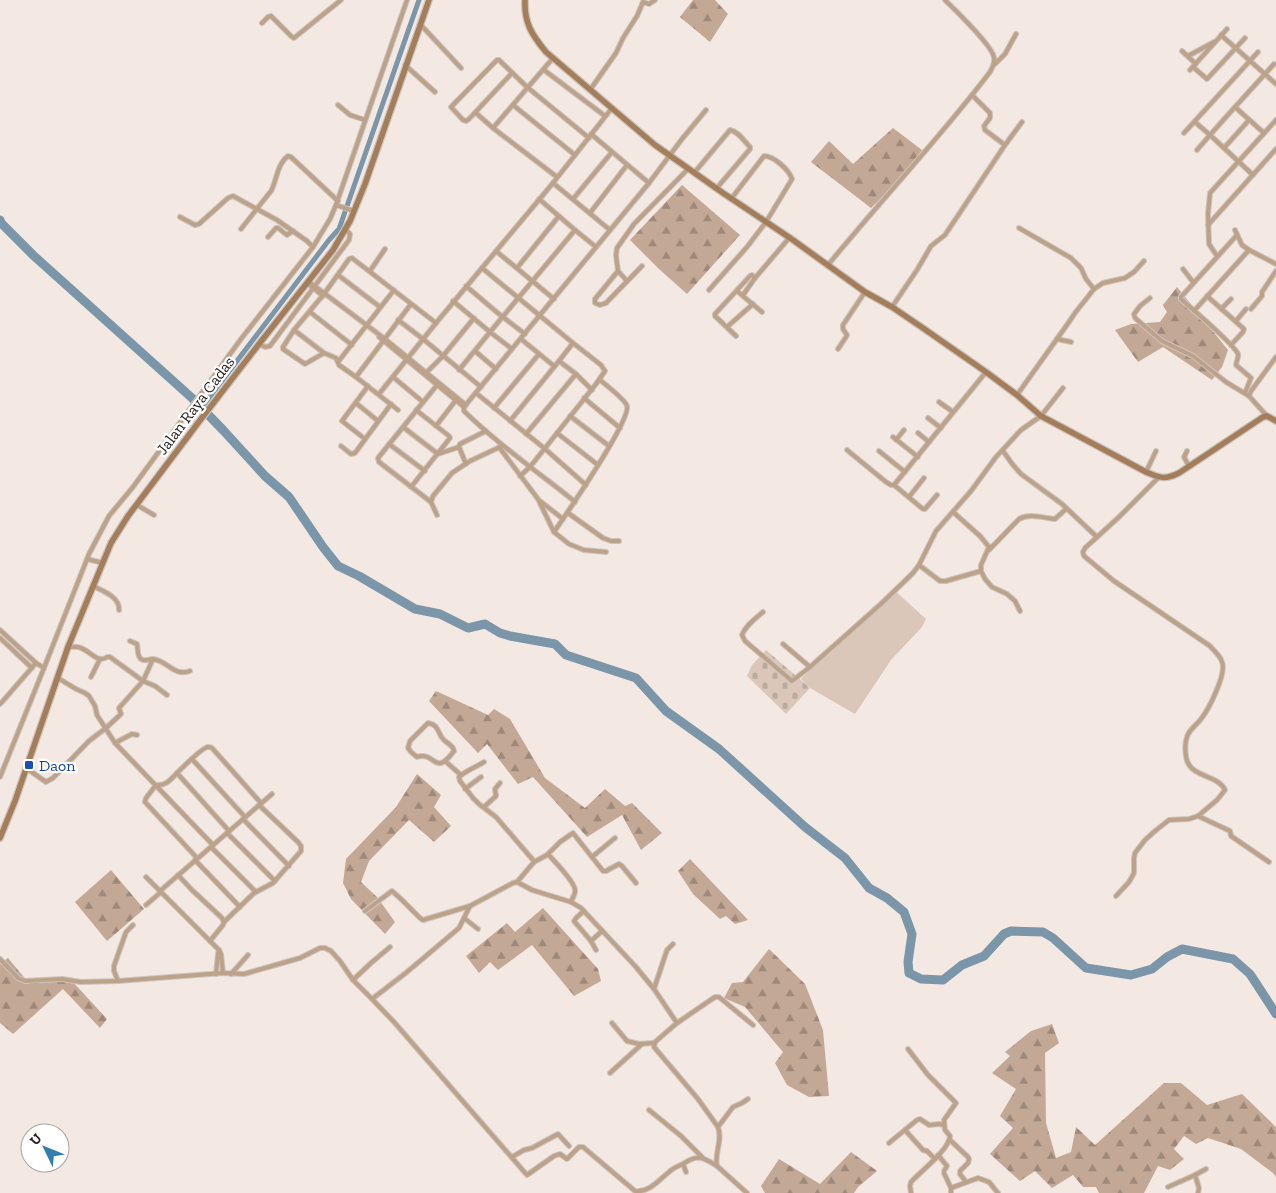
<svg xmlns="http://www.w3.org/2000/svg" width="1276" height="1193" viewBox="0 0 1276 1193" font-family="'Zilla Slab',serif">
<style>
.grass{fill:#dac7b9}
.forest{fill:url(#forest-firs)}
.cemetery{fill:url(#cemetery-stones)}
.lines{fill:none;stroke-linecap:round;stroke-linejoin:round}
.canal{stroke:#7b95a9;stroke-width:5}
.river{stroke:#7b95a9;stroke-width:9}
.street-casing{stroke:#cdc4be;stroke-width:6}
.secondary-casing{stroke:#cdc4be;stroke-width:8}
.street{stroke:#bca28a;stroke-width:4}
.secondary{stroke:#a47e5a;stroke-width:5.5}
.transit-dot{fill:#1a4fb4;stroke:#fff;stroke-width:2}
.labels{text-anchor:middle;stroke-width:4.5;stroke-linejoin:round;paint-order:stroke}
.street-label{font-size:16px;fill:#211e1b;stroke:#fff}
.transit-label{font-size:16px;fill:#164399;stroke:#fff;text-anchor:start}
</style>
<defs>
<pattern id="forest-firs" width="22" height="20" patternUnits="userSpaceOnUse" patternTransform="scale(1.25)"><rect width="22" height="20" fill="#c3a895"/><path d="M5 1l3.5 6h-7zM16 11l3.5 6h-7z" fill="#9e8879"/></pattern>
<pattern id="cemetery-stones" width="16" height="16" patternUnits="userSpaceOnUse" patternTransform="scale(1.25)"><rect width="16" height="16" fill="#dac7b9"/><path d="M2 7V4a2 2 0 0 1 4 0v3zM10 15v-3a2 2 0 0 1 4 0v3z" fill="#bbaa9e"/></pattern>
</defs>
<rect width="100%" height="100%" fill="#f3e9e2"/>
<polygon class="grass" points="893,589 926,619 922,627 891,660 855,714 810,688 801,679 846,632"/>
<g class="forest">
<polygon points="693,0 715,0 728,14 710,42 680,17"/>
<polygon points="893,128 922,150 899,181 871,208 811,162 829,141 853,164"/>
<polygon points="682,185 740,235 687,294 659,269 630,240"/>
<polygon points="1177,287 1228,350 1222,367 1212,380 1163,347 1138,362 1115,330 1131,324 1160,322 1167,312 1163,305"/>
<polygon points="436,691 488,715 494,709 510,719 545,778 585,808 605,789 625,806 632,803 662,833 641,850 622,815 587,837 533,777 518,784 487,744 478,753 429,701"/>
<polygon points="417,774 441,795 434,807 451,826 434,842 409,820 369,861 361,882 377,897 395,922 385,934 351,899 343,883 346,859 396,807"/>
<polygon points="690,859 748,920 735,924 726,916 720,919 693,894 678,871"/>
<polygon points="111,870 144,909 107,941 75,902"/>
<polygon points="543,908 598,969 601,981 574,996 532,945 498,970 490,962 479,973 466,956 507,923 515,932"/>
<polygon points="769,949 805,984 823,1030 829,1096 809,1097 787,1085 775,1063 783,1052 745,1007 724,998 732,983 743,982"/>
<polygon points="8,958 28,982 71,980 107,1019 100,1028 63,989 13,1034 0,1023 0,964"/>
<polygon points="1052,1024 1059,1043 1045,1053 1046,1123 1056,1158 1071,1152 1076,1127 1095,1145 1164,1083 1181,1083 1207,1105 1242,1094 1276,1127 1276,1177 1273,1173 1241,1149 1208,1138 1196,1144 1184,1136 1174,1149 1184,1159 1170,1170 1158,1166 1144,1193 1099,1193 1096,1187 1083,1187 1073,1175 1052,1188 1035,1171 1020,1181 990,1154 1013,1128 1000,1116 1016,1089 992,1073 1010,1056 1005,1052 1031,1031"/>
<polygon points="851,1152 877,1171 858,1187 854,1193 765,1193 761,1186 779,1159 820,1184"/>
</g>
<polygon class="cemetery" points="766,650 810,688 786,714 747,676 752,665"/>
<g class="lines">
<polyline class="canal" points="202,407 329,240 339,229 419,0"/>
<polyline class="river" points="0,220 1,223 34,256 192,398 223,430 265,476 289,497 323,547 338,566 359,576 415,609 440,614 468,628 485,624 500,633 510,636 555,644 566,655 636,678 666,711 719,749 805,827 845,858 869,888 887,898 904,912 912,934 908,962 909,973 921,979 943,980 962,965 984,956 1004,934 1011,931 1043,932 1053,938 1086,968 1131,975 1152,969 1167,957 1182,949 1233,959 1250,974 1276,1014"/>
<g class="street-casing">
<g id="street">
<polyline points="262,23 268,17 271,16 292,37 294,38 341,0"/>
<polyline points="420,24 461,68"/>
<polyline points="1221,35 1276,84"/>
<polyline points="1182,51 1196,64"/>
<polyline points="1188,56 1214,42"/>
<polyline points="995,64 1005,54 1016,34"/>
<polyline points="405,65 435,92"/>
<polyline points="1193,67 1207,79 1245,38"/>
<polyline points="544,70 605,116"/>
<polyline points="1190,70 1227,29"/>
<polyline points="512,73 469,119 466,121 463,120 451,107 497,60 499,60 527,87 589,138"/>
<polyline points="590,90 616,53 623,38 637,16 643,2 649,4 655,0"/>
<polyline points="972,95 990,113 990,118 984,126 985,130 1005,145"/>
<polyline points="338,105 350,115 365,120"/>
<polyline points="513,105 575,155"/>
<polyline points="1235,107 1274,64"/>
<polyline points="476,113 493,128 557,177"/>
<polyline points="1195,122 1210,135 1197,150"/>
<polyline points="493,128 553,58"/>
<polyline points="1184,133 1258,52"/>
<polyline points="591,134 649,183"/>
<polyline points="1224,148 1249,120"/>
<path d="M694 173 730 130C738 131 744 141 750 147V149L716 189"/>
<polyline points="1253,175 1210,135 1235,107 1264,133"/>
<polyline points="553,183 610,230"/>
<polyline points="539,199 575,230"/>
<polyline points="573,199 612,152"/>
<polyline points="336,205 354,211"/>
<polyline points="590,213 627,165"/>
<polyline points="180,217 195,225 199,224 228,198 233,196 277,220 307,241 313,247"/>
<polyline points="1208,225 1276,149"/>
<path d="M241 229 271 191C277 180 277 164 288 156L291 157 338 201"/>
<polyline points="1235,230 1242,245 1249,250 1276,264"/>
<path d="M1237 235 1181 297V299C1191 308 1235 345 1238 354 1239 357 1236 362 1236 365L1251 378 1245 393"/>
<polyline points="268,237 276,228 278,228 287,235 293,231"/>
<polyline points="496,251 554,299"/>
<polyline points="1217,256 1209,244 1208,214 1210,193 1276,120"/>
<path d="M828 265C881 200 939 139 990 72 993 67 995 63 994 57 991 44 956 11 945 0"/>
<polyline points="642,266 606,303 600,305 595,303 595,299 618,271 616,255 617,248 622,241 634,224 688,169"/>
<polyline points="482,268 573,343 601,365 605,371 596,384 530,467 520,476"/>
<polyline points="517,268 559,216"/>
<polyline points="1183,269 1193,282"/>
<polyline points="370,271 385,249"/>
<polyline points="618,271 627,281"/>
<polyline points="338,275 380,307"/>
<polyline points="308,281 385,339 466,405"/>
<polyline points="307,283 323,296"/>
<polyline points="466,286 499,314 525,334"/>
<polyline points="1094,289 1103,283 1125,278 1134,272 1144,261"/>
<path d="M709 290 747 247 766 222 792 179C789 170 774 156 764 156L731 199"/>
<polyline points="737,291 762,312"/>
<polyline points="743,295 755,278"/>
<polyline points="1207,296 1244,329 1243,332 1231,345"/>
<polyline points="1150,298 1140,306 1134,314 1135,318 1162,341 1193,356 1226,382 1249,396"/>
<polyline points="453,301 490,332 575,230 596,247"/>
<polyline points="892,307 917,270 931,246 945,235 1005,145 1022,122"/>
<polyline points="1221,309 1231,299"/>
<polyline points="1251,309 1262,296 1262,292 1276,271"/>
<polyline points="1194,311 1249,250"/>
<polyline points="310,312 352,345"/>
<polyline points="398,320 423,339 481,387"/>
<polyline points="1236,321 1246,309"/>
<polyline points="436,323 553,183 612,108"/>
<polyline points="727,327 753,304"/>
<polyline points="294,330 324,353"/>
<polyline points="736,336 715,316 715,314 750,276 752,275 755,278 790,237"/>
<polyline points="379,337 464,407"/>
<polyline points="521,339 554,366"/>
<polyline points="1057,339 1071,342"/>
<polyline points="573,343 559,361 576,374 592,390"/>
<polyline points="259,344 265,347 270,346 349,240 350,234 345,229"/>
<polyline points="838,349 846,337 847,335 843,329 843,325 865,292"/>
<polyline points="475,351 496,369"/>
<polyline points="338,362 394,290"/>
<polyline points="459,370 490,332 512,349"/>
<polyline points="426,373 443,356 474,318"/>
<polyline points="356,377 339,365 336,358 324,353 305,364 283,349 283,347 294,330 324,294 349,259 352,258 436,323 379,394"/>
<polyline points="393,377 423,402"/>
<polyline points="476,393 544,448 586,485"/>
<polyline points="1017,395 1069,322 1075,313 1094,289 1086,279 1081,268 1071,258 1019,228"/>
<polyline points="584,398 620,428"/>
<polyline points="939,402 953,412"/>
<polyline points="356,403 378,421"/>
<polyline points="494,408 539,354"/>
<polyline points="398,410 356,377 411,304"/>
<polyline points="570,416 609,446"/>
<polyline points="1267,416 1249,396 1251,391 1276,357"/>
<polyline points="928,418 941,428"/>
<polyline points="510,421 559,361"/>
<polyline points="436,426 456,400"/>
<polyline points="403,427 438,454 459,447"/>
<polyline points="557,433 598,465"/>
<polyline points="918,433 929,442"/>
<polyline points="526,434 576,374"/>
<polyline points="893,437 918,457"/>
<polyline points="365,439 342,421 368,386"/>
<polyline points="896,440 904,430"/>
<polyline points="389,444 425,471"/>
<polyline points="341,446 351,454 355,453 391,404"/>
<polyline points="499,447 538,499 554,532 569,544 584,550 606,552"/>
<polyline points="847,450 886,482 891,485 894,485 986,372"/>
<polyline points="879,451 905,472"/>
<polyline points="1003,451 1013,465 1021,474 1062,504 1097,537"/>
<polyline points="1187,451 1184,457 1189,466"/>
<polyline points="466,464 459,447 460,444 486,431"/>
<polyline points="1146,472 1156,451"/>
<polyline points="894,485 923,509 925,509 937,495"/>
<polyline points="411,487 450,438 449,436 416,410"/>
<polyline points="909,497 924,478"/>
<polyline points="540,501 563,519"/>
<polyline points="431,502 379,462 378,458 437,385"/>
<path d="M575 502C560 489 544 478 529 466 507 449 484 431 464 411V407L649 183 682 139 706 110"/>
<polyline points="137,505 154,515"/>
<polyline points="953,512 980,536 989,547 981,565 981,571 985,579 992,587 1007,594 1015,601 1020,611"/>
<polyline points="568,513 603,538 611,541 619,541"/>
<polyline points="437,515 431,502 433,496 452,473 470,461 500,447"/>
<path d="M554 532C565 516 631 420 627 406 626 401 605 384 600 380"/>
<path d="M989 550 1019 519C1030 513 1043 518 1055 519L1066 509"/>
<polyline points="87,559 103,563"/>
<polyline points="919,565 940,581 946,581 981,571"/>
<path d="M93 586C103 591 120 597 119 610"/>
<path d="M763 612C755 619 746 625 742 635L745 641 792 681 810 667"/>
<polyline points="0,630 36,663 44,668 0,777"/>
<polyline points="0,638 32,668"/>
<path d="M130 641 137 644C138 649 137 656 141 659 145 662 149 659 153 659 168 661 174 677 190 671"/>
<polyline points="783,644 810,667 882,603 913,573 919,565 936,531 971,491 996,457 1021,430 1041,416 1063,388"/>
<path d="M68 647C72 647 77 646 81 648 90 651 98 664 107 657H110L143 681 155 686 167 695"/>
<polyline points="44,668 89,554 109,516 133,487 241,339 313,247 330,219 336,205 407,0"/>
<polyline points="91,677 100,659"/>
<polyline points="58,678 76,689 85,693 89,696 95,706 97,715 115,743 213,845"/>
<polyline points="0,704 2,702 36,663"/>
<path d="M428 723C440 725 437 734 444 740 447 743 450 744 453 748L454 751C434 778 436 751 417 757L411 752 408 748 410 741Z"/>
<polyline points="115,743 132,734 137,735"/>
<polyline points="192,759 245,817"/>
<polyline points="445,761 461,775"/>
<path d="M484 762C476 767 465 771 459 777L460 781 473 798 479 804 496 817 533 860 534 862 517 882"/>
<polyline points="26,768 46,782 53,778 89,741 106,728 121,714 119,708 143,681 153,659"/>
<path d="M177 773C170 780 166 786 156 785L146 798 145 802 197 858"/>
<polyline points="465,789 481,777"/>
<polyline points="484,807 496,796 495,789 500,783"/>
<polyline points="1198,816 1230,831 1231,836 1269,862"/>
<polyline points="243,819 289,866"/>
<path d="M229 831 177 773C181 769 203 747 208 747 209 747 211 747 212 748L261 803"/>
<polyline points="227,833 275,881"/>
<polyline points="211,847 256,892"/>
<path d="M548 854C554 861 575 882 575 890 576 894 572 898 571 902"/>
<polyline points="592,857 615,838"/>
<polyline points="195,860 240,907"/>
<polyline points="534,862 547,855 560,842 573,833 603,871 606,871 619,864 622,866 636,883"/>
<polyline points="178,875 192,890 222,918 224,922 223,925 210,941"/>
<polyline points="146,877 160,891"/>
<path d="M1116 896 1129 882 1134 873V858L1135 853 1145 840 1155 831 1169 820 1189 819 1198 816 1217 800 1225 790C1218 774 1188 778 1186 756 1185 751 1185 742 1187 737 1189 729 1197 725 1201 719 1209 709 1227 673 1222 662 1220 655 1214 651 1210 646L1114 581 1084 556 1083 552 1085 548 1119 517 1159 477"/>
<polyline points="146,905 161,892"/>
<polyline points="365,911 392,891 402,900 420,918 423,920 470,906"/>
<polyline points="584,911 577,917 574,921 591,941"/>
<polyline points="464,918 478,929"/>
<polyline points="224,922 254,893 273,883 301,851 301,846 298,842 259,805"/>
<polyline points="596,950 591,941 602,931"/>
<path d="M0 959 18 978 25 981 62 979 81 982 118 981 223 973 244 974 300 958 320 948H325L331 951 340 961 353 980 372 999 407 972 459 928 470 906 513 883 517 882 532 890 571 902 581 908 636 967 654 989 677 1023 655 1042 654 1047 698 1099 718 1127C723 1141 714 1153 717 1166L747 1193"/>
<polyline points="223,973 221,954 219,950 160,891 272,794"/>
<polyline points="216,974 218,954 219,950"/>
<polyline points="231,974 248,955"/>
<polyline points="353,980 371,963 390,947"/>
<polyline points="118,981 114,971 114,966 126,932 133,925"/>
<polyline points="654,989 667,950 673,944"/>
<path d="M372 999 394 1022 527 1175 554 1156 560 1154 567 1159 579 1147H583L635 1191C649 1193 659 1180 669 1172 673 1168 678 1166 683 1164"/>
<polyline points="612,1023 627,1041 639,1044 654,1043"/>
<polyline points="677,1023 715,997 719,997 753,1025"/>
<path d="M908 1049 928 1075 956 1103 944 1120 945 1130 950 1136C949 1150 921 1171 911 1182L910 1186 911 1193"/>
<polyline points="610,1073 642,1044"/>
<polyline points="649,1110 681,1136 702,1157"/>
<polyline points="718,1127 733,1107 742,1103 748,1099"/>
<polyline points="905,1130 923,1150 927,1151 935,1159"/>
<polyline points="950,1140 968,1157 969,1159 968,1163 960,1171 960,1174 966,1182"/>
<polyline points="889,1143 917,1120 920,1119 929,1125 939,1124 944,1125"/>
<polyline points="938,1155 947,1166 944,1171 944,1173 951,1188 951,1193"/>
<polyline points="512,1157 524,1150 532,1148 558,1134 569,1146"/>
<path d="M686 1172 683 1164C698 1153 704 1158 717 1166"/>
<polyline points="1168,1187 1195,1175"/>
<polyline points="951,1188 978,1178 989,1182 998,1193"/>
<polyline points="1198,1193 1199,1188 1195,1175 1206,1169"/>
</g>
</g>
<g class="secondary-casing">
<g id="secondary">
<path d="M525 0C524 23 532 35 546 52L655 145 723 193 793 240 865 292 892 307 920 326 986 372 1017 395 1041 416 1146 472C1160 478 1165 480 1179 473L1263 417 1267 416 1276 421"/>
<polyline points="0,838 15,801 68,647 111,543 128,516 201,419 259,344 333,250 350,221 365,184 429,0"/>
</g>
</g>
<use href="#street" class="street"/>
<use href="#secondary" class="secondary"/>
</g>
<rect class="transit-dot" x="24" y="760" width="10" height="10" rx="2.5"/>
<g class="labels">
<g class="street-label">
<text transform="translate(195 405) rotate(-53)" y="6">Jalan Raya Cadas</text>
</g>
<g class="transit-label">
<text x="39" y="771">Daon</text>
</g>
</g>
<g transform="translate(45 1148) rotate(313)"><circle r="24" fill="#ffffff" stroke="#a6a5a4"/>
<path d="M0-4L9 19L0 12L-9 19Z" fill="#317eb0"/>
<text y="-8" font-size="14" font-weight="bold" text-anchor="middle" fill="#211e1b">U</text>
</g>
</svg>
